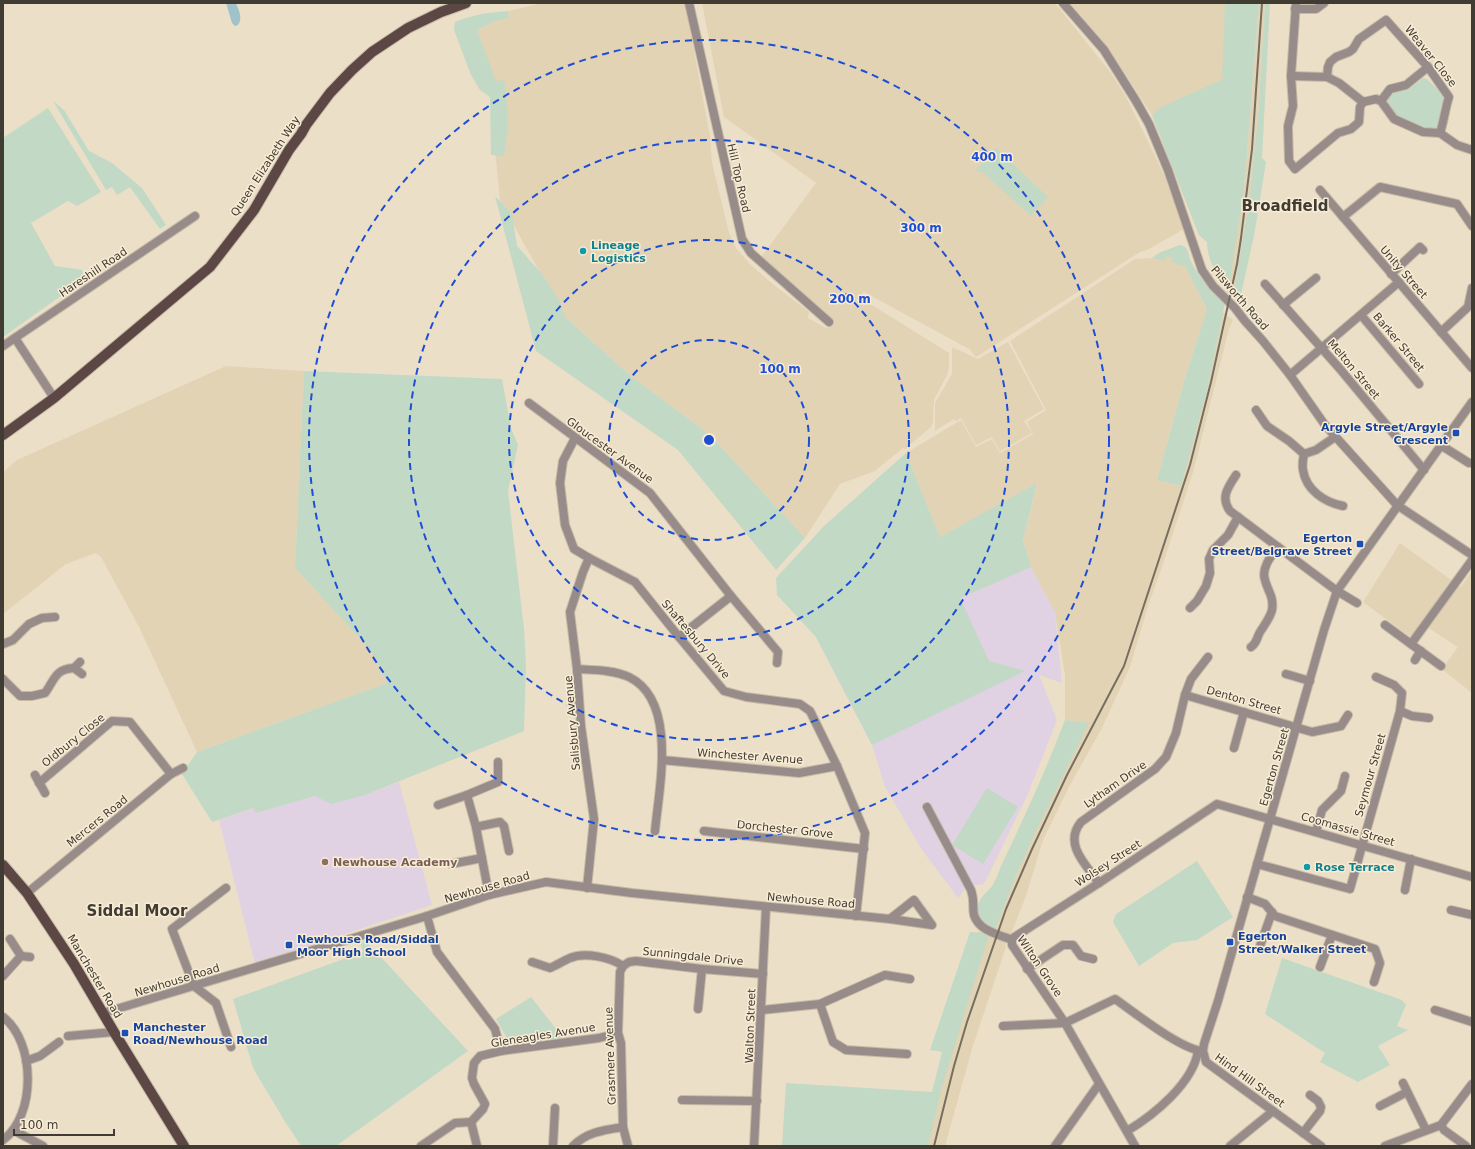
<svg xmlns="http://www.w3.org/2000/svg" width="1475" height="1149" viewBox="0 0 1475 1149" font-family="'DejaVu Sans',sans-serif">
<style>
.built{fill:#e3d3b5}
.education{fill:#e0d1e3}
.green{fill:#c2d9c6}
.water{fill:#9fc2cb}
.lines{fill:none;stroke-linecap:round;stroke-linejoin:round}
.minor-casing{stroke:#c6bba7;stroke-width:10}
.tertiary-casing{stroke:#c6bba7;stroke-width:10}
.primary-casing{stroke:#c6bba7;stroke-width:12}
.minor{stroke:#988c8a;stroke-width:8}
.tertiary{stroke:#988c8a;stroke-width:8}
.primary{stroke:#5c4745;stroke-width:10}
.rail{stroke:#766e61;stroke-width:2}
.ring{fill:none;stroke:#1d4ed8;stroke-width:2;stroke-dasharray:7 5}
.culture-dot{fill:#0f9aa8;stroke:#f9ecd5;stroke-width:1.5}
.transit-dot{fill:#1a4fb4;stroke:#f9ecd5;stroke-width:1.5}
.education-dot{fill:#8d6e63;stroke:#f9ecd5;stroke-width:1.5}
.labels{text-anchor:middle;stroke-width:3;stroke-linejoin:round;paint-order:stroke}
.street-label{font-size:11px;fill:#413c33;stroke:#f9ecd5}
.culture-label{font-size:11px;font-weight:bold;fill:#0d838f;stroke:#f9ecd5;text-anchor:start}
.transit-label{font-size:11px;font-weight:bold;fill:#164399;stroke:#f9ecd5;text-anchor:start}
.education-label{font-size:11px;font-weight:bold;fill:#785e54;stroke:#f9ecd5;text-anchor:start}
.district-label{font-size:15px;font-weight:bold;fill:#413c33;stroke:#f9ecd5}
.centre{fill:#1d4ed8;stroke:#f9ecd5;stroke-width:2}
.ring-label{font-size:12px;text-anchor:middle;font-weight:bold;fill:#1d4ed8;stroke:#f9ecd5;stroke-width:3;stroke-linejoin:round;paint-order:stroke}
</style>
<rect width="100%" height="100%" fill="#ecdfc8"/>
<g class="built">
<polygon points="543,3 685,3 710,136 712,162 729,233 736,248 750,264 769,281 809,312 808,318 826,328 832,326 759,260 816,183 724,117 702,3 1055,3 1111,73 1125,95 1145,135 1165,177 1184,229 1147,250 1140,252 976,357 969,349 864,292 849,309 859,300 864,300 949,353 949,368 947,375 934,400 933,422 931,427 905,449 903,448 875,471 840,484 805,538 710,435 632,377 565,317 500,201 490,97 477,30 496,21 509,18 508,11"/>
<polygon points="1070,3 1237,3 1213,207 1207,242 1199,235 1152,115 1109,49"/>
<polygon points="1259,3 1265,3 1258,116 1249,202 1233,297 1226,291 1223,282 1244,190"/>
<polygon points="1180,245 1185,266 1207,309 1185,378 1157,480 1180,486 1207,390 1223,312 1233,320 1229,329 1194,469 1161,570 1149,603 1130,667 1102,728 1070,785 1043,840 1026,896 1011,934 1008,935 987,927 1080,722 1065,720 1065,675 1055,613 1031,567 1023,540 1037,484 940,537 906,453 961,420 976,447 992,439 1000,453 1033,434 1027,422 1046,410 1010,341 1135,259 1152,258 1159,253"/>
<polygon points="1008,342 1044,409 1024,421 1032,433 1000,451 992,437 976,445 961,418 956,421 954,419 935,431 935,403 952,374 952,347 978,359"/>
<polygon points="226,366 304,371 295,568 371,651 387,683 197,752 139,627 101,557 96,553 66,564 3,614 3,472 17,460"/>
<polygon points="1400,543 1461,587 1472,571 1472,693 1442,669 1458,647 1427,627 1416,641 1363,602"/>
<polygon points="985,931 1004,939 1006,947 972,1049 945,1146 919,1146 978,932"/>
</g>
<g class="education">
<polygon points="1037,483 1023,540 1031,567 1055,613 1062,683 1039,675 1057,720 1027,796 984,884 971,886 964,890 958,898 922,850 885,787 872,745 816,637 936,540"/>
<polygon points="399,782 432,905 255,964 219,820 253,808 257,813 315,796 365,795"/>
</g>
<g class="green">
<path d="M1225 3H1259L1244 190 1229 287C1216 277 1207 258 1207 242L1199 235 1152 115 1163 106 1226 78 1222 77Z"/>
<polygon points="1265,3 1270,3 1262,158 1266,162 1254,236 1239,303 1233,297 1249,202 1258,116"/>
<path d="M508 11 509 18 496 21 477 30 496 81 504 80C508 107 509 129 504 156L491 155 490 97 480 90 471 75 454 30 455 22C472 15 490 12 508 11Z"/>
<polygon points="1423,78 1427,79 1444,96 1444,101 1441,106 1438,126 1434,130 1424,129 1397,116 1389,107 1387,99 1391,92 1409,89"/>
<polygon points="53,101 64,110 89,151 112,163 142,188 166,225 160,229 130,187 117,195 112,187 106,190"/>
<polygon points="48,108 101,192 77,206 68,201 31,223 55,266 83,270 82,281 3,337 3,138"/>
<polygon points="996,148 1048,197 1031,216 981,171 975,171"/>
<polygon points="495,196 512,214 517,246 542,274 559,300 565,317 632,377 710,435 805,538 776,570 678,450 536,351"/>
<path d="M1180 245C1189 246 1188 255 1191 262 1200 278 1211 291 1225 303L1207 390 1181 486 1157 480 1185 378 1207 309 1185 266 1172 263 1173 258 1167 256 1165 261 1152 258 1159 253Z"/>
<polygon points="304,371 502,379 511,428 518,445 508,491 524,629 526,664 524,731 365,795 331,804 315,796 256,813 253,808 212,822 182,774 197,752 387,683 371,651 295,568"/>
<polygon points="906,453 940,537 1037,483 1023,540 1031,567 960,598 989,661 1025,671 872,745 816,637 777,595 776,578 824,526"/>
<path d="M1065 720 1089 723 1035 833 1015 878 995 930C984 926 975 919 978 905 980 897 987 892 992 886 996 880 998 873 1001 866 1024 818 1046 770 1065 720Z"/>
<polygon points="987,788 1018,807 983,864 952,845"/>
<polygon points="1197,861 1233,917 1197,940 1173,943 1139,966 1113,922 1116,914"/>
<polygon points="970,932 983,933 989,935 942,1087 928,1146 782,1146 786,1083 932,1092 942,1052 930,1050"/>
<polygon points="366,941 468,1051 336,1146 301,1146 284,1120 253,1068 233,999 363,952 360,943"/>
<polygon points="1282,958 1402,1000 1406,1005 1397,1026 1408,1030 1378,1046 1390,1065 1358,1082 1320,1062 1325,1053 1265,1014"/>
<polygon points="531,997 564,1039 513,1046 510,1044 496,1019"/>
</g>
<path class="water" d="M226 3H236C239 11 243 18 238 25L235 26 232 23Z"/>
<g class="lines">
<g class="minor-casing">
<g id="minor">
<polyline points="689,3 742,239 751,253 829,322"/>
<polyline points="1296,3 1291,76 1293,106 1288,126 1289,161 1295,169 1338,133 1351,129 1359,122 1360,107 1363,102 1376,99 1381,101 1394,119 1423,132 1440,133 1457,145 1472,150"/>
<polyline points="1295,9 1316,9 1324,3"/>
<polyline points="1291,76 1327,77 1339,83 1363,102"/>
<path d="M1327 77 1328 67 1330 62 1336 57 1349 52 1353 49 1359 39 1386 20 1428 67 1449 97C1445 109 1444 121 1440 133"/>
<polyline points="1381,101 1390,89 1406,85 1428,67"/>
<polyline points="1320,190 1472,368"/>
<polyline points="1343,217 1380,187 1457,204 1472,226"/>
<polyline points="1391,274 1420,247 1423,250"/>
<polyline points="1265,284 1340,369 1424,470"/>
<polyline points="1283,305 1316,278"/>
<polyline points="1361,315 1419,384"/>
<polyline points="1441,332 1468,307 1472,288"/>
<polyline points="15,338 54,398"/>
<polyline points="3,346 195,216"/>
<polyline points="1290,375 1399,282"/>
<polyline points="529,403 650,493 731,596"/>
<polyline points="1256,410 1267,426 1289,441 1304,454"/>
<polyline points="575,438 563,461 560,483 565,525 574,549 589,558 635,582 679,637 724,691 746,697 800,704 810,711 837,766 865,833 856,916"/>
<polyline points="1442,446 1469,463 1472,463"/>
<path d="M1304 454C1303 459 1302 465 1303 470 1306 490 1324 502 1343 506"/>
<polyline points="1304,454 1316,450 1335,437"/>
<path d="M1236 475C1228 487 1220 498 1230 511L1337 591 1357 603"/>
<polyline points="1190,608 1197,601 1206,586 1210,573 1209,559 1213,550 1228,535 1238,517"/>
<polyline points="1385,625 1441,666"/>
<polyline points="679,637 731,596 778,652 777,663"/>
<polyline points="3,644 13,640 29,624 42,618 55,617"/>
<polyline points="1411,644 1472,560"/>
<path d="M1251 647C1257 643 1257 637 1260 632 1265 624 1270 618 1272 610 1274 596 1268 592 1265 580 1261 568 1271 556 1278 547"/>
<polyline points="1415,660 1418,655 1421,651"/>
<polyline points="74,668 80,662"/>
<path d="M577 669C594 670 614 670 629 677 678 701 659 788 655 831"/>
<polyline points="1286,674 1310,681"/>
<path d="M3 679 20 696H32L45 693C55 679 55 669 74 668L82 674"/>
<polyline points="1185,695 1312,732 1341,726 1348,715"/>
<polyline points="1400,711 1412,716 1429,718"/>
<polyline points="1234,748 1244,712"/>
<polyline points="662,760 799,773 837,766"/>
<polyline points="35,775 45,793"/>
<polyline points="39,783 112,721 130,722 171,774"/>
<polyline points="467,795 476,827 489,895"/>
<polyline points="438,805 467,795 498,782 498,762"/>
<path d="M927 807 971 890C975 901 972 906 974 915 979 931 998 934 1012 940"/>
<polyline points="476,827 500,822 504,826 509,851"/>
<polyline points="704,831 864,849"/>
<polyline points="1316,832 1322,810 1341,791 1345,776"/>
<polyline points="451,864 482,858"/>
<polyline points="1257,864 1350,889 1400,711 1402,693 1394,685 1376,677"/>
<path d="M1099 883C1086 865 1063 844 1081 822L1155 769 1166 757 1176 733 1185 695 1191 679 1208 657"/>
<polyline points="226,888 172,929 194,986 216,1003 231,1047"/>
<polyline points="587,888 594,819 581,726 577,669 570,612 583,572 589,558"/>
<polyline points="1405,890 1411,859"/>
<polyline points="27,893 171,774 183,768"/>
<polyline points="1247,897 1265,904 1275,916 1375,949 1380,963 1374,982"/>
<polyline points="1451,910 1472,915"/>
<polyline points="427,916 437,952 495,1029 501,1051"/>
<polyline points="10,939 21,956 30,957"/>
<polyline points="1012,940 1013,938 1099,883 1217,804 1472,877"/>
<polyline points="1012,940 1012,945 1065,1023 1135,1146"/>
<polyline points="1260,946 1272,912"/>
<path d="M532 962 550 968C557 965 563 961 570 958 585 952 610 957 623 966L629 962 636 961 702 969 763 974"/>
<polyline points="623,966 620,972 618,1033 621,1043 623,1127 628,1146"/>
<polyline points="1320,967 1332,935"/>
<polyline points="1027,969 1063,945 1073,945 1081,956 1093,959"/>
<polyline points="3,976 21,956"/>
<polyline points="820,1004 833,1042 846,1050 907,1054"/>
<polyline points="698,1009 702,969"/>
<polyline points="762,1010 820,1004 885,975 910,979"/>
<polyline points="1435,1010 1472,1022"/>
<polyline points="103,1013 427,916 489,895 546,882 632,893 890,919 932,925 914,900 890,919"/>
<path d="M3 1017C36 1042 36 1116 3 1140"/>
<path d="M1003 1026 1065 1023 1115 999C1134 1012 1181 1050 1203 1051"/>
<polyline points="68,1036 114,1032"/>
<polyline points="26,1061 40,1056 59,1042"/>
<polyline points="1403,1083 1426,1130"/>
<polyline points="682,1100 757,1101"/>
<polyline points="1380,1106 1407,1092"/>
<polyline points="471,1122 483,1109 485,1104 474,1084 472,1078 474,1063 480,1056 501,1051 599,1038 618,1033"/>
<polyline points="471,1122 477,1146"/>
<polyline points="1441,1125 1444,1130 1466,1146"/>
<polyline points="13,1130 43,1146"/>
<path d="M1127 1131C1154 1115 1193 1083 1198 1051"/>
<polyline points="1303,1133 1320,1111 1321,1107 1318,1101 1310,1095"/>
<polyline points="421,1146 455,1123 471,1122"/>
<polyline points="553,1146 555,1108"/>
<path d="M573 1146C587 1132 604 1130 623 1127"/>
<polyline points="754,1146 766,907"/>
<polyline points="1055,1146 1099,1084"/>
<polyline points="1230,1146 1273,1111"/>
<polyline points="1321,1146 1206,1062 1203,1051 1204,1044 1218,1001 1324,630 1337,591 1472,402"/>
<polyline points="1385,1146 1441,1125 1472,1084"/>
</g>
</g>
<g class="tertiary-casing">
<polyline id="tertiary" points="1063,3 1104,50 1136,101 1149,124 1168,170 1202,270 1213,286 1235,308 1245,321 1263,341 1290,375 1325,425 1397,505 1472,555"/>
</g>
<g class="primary-casing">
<g id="primary">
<polyline points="3,435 54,398 210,267 254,210 289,150 301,134 306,125 330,93 352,70 372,52 408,28 441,12 466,3"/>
<polyline points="3,865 27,893 74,964 114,1032 184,1146"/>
</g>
</g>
<use href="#minor" class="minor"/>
<use href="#tertiary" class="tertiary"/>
<use href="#primary" class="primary"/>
<polyline class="rail" points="934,1146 954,1066 967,1022 1006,909 1032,849 1067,775 1124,666 1190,465 1211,382 1237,264 1241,238 1252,149 1262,3"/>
</g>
<g class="ring">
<circle cx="709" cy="440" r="100"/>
<circle cx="709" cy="440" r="200"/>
<circle cx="709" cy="440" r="300"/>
<circle cx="709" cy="440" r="400"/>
</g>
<g class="culture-dot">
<circle cx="583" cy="251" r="4"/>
<circle cx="1307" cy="867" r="4"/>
</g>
<g class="transit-dot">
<rect x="1452" y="429" width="8" height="8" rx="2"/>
<rect x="1356" y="540" width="8" height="8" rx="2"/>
<rect x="1226" y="938" width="8" height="8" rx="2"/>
<rect x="285" y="941" width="8" height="8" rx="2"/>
<rect x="121" y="1029" width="8" height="8" rx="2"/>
</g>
<circle class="education-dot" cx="325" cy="862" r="4"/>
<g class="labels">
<g class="street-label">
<text transform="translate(1431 56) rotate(51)" y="4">Weaver Close</text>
<text transform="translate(265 166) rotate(-57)" y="4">Queen Elizabeth Way</text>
<text transform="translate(739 178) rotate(77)" y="4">Hill Top Road</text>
<text transform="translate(93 272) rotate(-34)" y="4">Hareshill Road</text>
<text transform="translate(1404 272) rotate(49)" y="4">Unity Street</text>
<text transform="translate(1240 298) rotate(49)" y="4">Pilsworth Road</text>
<text transform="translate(1399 342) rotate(50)" y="4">Barker Street</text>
<text transform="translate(1354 369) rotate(50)" y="4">Melton Street</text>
<text transform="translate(610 450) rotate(36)" y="4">Gloucester Avenue</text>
<text transform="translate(696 639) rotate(50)" y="4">Shaftesbury Drive</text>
<text transform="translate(1244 700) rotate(16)" y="4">Denton Street</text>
<text transform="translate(572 723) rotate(-95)" y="4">Salisbury Avenue</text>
<text transform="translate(73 740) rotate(-39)" y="4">Oldbury Close</text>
<text transform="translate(750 756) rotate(4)" y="4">Winchester Avenue</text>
<text transform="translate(1274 767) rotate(-74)" y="4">Egerton Street</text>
<text transform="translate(1370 775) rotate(-74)" y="4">Seymour Street</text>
<text transform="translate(1115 784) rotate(-35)" y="4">Lytham Drive</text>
<text transform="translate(97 821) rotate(-39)" y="4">Mercers Road</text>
<text transform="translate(785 829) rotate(6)" y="4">Dorchester Grove</text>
<text transform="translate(1348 829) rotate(16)" y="4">Coomassie Street</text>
<text transform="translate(1108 863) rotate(-33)" y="4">Wolsey Street</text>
<text transform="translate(487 887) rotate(-16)" y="4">Newhouse Road</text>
<text transform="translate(811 900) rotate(5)" y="4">Newhouse Road</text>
<text transform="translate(693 956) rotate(6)" y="4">Sunningdale Drive</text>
<text transform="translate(1040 966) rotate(56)" y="4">Wilton Grove</text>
<text transform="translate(95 976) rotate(59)" y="4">Manchester Road</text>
<text transform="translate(177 980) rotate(-17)" y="4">Newhouse Road</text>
<text transform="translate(750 1026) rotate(-88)" y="4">Walton Street</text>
<text transform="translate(543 1035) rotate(-9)" y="4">Gleneagles Avenue</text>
<text transform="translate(610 1056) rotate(-92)" y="4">Grasmere Avenue</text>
<text transform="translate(1250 1080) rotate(36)" y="4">Hind Hill Street</text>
</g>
<g class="culture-label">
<text x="591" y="249">Lineage<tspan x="591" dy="13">Logistics</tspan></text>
<text x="1315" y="871">Rose Terrace</text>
</g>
<g class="transit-label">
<text x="1448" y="431" text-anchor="end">Argyle Street/Argyle<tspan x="1448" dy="13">Crescent</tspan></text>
<text x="1352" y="542" text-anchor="end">Egerton<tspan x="1352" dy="13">Street/Belgrave Street</tspan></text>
<text x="1238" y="940">Egerton<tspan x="1238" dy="13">Street/Walker Street</tspan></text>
<text x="297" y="943">Newhouse Road/Siddal<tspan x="297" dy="13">Moor High School</tspan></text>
<text x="133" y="1031">Manchester<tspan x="133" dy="13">Road/Newhouse Road</tspan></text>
</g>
<g class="education-label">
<text x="333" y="866">Newhouse Academy</text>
</g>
<g class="district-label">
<text x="1285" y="211">Broadfield</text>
<text x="137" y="916">Siddal Moor</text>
</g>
</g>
<circle cx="709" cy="440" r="6" class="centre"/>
<g class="ring-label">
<text x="992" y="161">400 m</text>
<text x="921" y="232">300 m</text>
<text x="850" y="303">200 m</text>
<text x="780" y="373">100 m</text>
</g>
<rect width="1475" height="1149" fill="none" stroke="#413c33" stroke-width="8"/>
<path d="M14 1129v6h100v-6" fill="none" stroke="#413c33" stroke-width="2"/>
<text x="20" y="1129" font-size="12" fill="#413c33" stroke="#f9ecd5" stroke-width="3" paint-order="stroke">100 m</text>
</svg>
